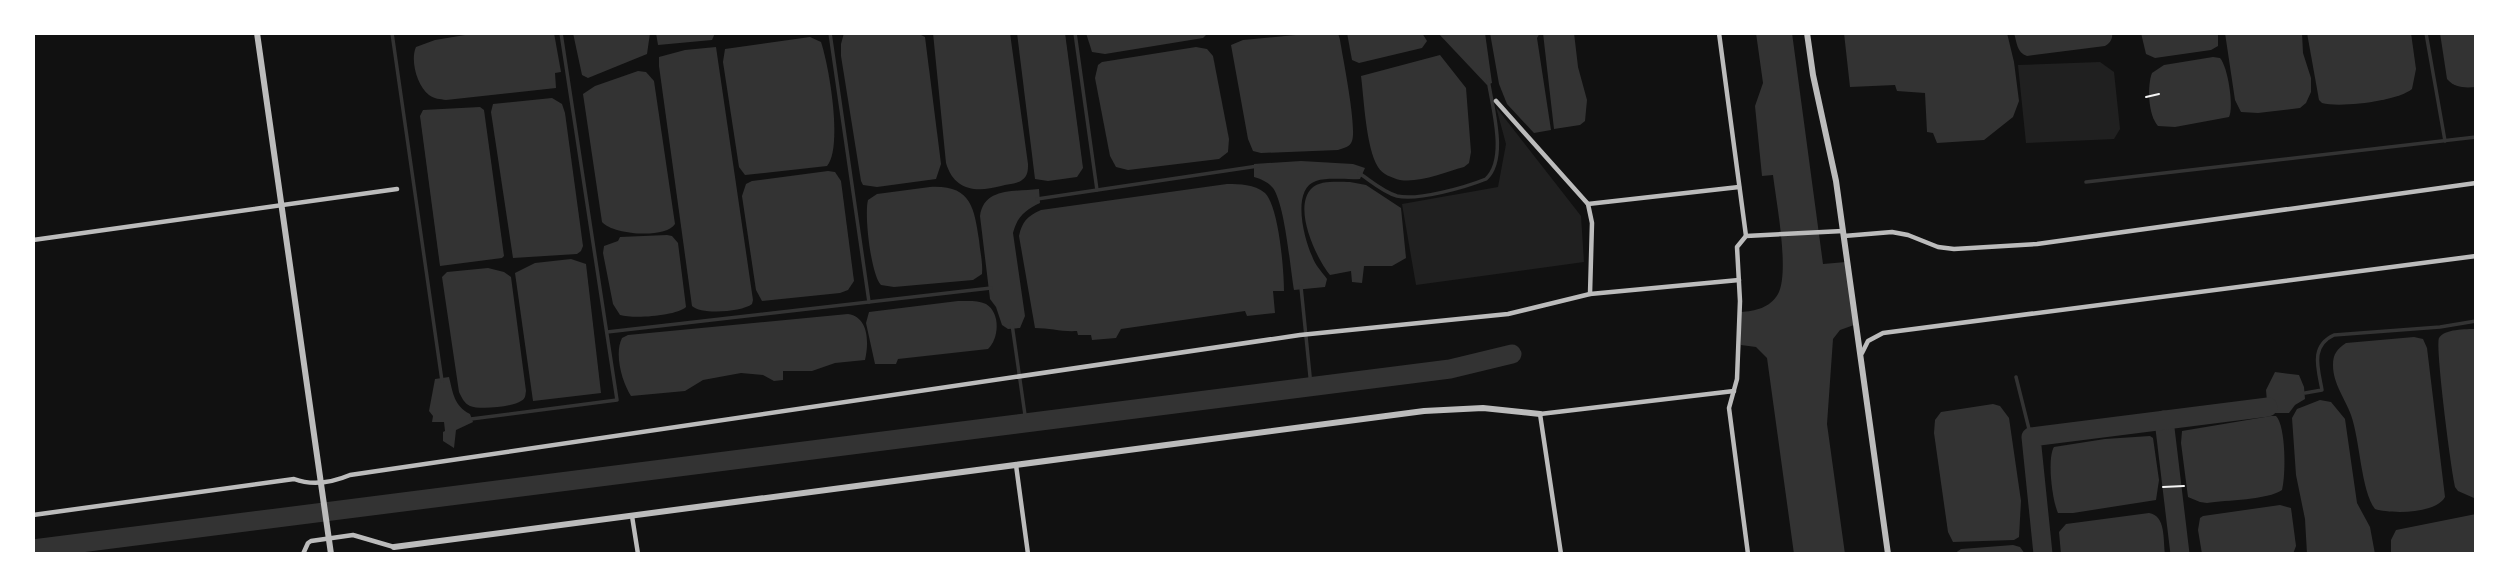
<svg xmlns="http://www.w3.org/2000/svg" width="2509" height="587" viewBox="0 0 2509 587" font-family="Manrope,sans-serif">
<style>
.green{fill:#202020}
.water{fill:#333}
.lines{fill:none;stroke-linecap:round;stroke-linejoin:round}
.stream{stroke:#333;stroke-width:3.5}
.river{stroke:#333;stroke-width:19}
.path{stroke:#f5f5f5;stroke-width:2}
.minor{stroke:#bcbcbc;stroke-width:4.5}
.tertiary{stroke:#bcbcbc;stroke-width:6}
</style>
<rect width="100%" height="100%" fill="#111"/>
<g class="green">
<polygon points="2100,62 2114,72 2120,129 2114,139 2026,143 2018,65"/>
<polygon points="1496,107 1581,216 1584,262 1416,285 1402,204 1498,187 1506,144"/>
</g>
<g class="water">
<path d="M477 33H554L561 72 555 73 556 88 446 100C440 99 434 99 429 95 417 86 410 60 416 47L435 40Z"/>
<polygon points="573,33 650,33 647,54 588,78 582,75"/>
<polygon points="656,33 715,33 712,40 658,45"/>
<polygon points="844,33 917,33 925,37 941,164 936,179 877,187 863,185 861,181 841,56 841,44"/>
<path d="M933 33H1010L1028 164C1028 170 1028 176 1022 180 1017 184 1007 184 1001 186 975 193 954 190 946 163Z"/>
<polygon points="1017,33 1065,33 1083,168 1077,177 1048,181 1035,179"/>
<polygon points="1086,33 1208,33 1203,38 1105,54 1092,52"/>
<path d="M1316 33H1338L1340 40C1343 59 1357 127 1352 141 1350 147 1344 148 1338 150L1261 153 1253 151 1248 139 1231 45 1243 40Z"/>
<polygon points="1347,33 1422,33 1427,41 1422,48 1359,63 1352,60"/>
<polygon points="1438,33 1485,33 1492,83 1487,85"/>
<polygon points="1490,33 1540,33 1537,38 1551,130 1534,133 1507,104 1499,84"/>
<polygon points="1543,33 1574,33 1578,67 1587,100 1585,121 1580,125 1554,129"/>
<path d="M1756 33H1792L1823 264 1846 262 1854 325 1840 330 1833 339 1827 424 1845 554H1794L1767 358 1756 347 1741 345V312C1755 311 1770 308 1778 294 1790 272 1776 201 1773 175L1762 176 1755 106 1763 83Z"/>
<polygon points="1844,33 2007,33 2014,62 2019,101 2013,117 1984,140 1937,143 1933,133 1927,132 1925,93 1897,91 1895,85 1850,87"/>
<path d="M2014 33H2112C2113 39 2110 43 2105 46L2027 56C2017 53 2017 43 2014 33Z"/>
<polygon points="2141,33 2218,33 2218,46 2211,50 2155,58 2146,54"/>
<polygon points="2225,33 2302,33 2303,53 2311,78 2311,92 2306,103 2300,108 2258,113 2241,112 2235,100"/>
<path d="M2307 33H2411L2416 69 2412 89C2398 101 2340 108 2322 103L2319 100Z"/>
<path d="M2440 33H2476V87C2465 88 2455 88 2447 79Z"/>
<path d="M810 37 821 42C829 66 843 147 827 166L745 175 739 167 723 62 725 49Z"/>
<path d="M716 47 753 300 752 304C742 312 701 315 692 306L659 66V57L685 50Z"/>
<polygon points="1196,47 1207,49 1213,56 1229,139 1228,152 1219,159 1128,170 1116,167 1110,156 1095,78 1098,65 1102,62"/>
<path d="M1440 55 1466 88 1471 152 1469 163 1464 167C1445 172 1420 183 1400 180 1392 178 1382 174 1378 167 1366 148 1364 99 1361 76Z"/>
<path d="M2213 57 2220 58C2228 67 2234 107 2229 117L2175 127 2158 126C2148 115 2147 86 2152 73L2164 65Z"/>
<path d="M638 71 646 72 654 81 675 224C666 239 613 235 602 222L583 94 595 86Z"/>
<polygon points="552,98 562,104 565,113 583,246 581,251 577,254 513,258 491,112 493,104"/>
<polygon points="480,107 484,110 504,256 502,258 440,266 420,116 423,110"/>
<path d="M1301 161 1353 164 1365 168 1360 179C1347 180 1328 177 1316 181 1291 189 1304 239 1312 256 1315 265 1322 272 1327 279L1325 287 1294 290C1290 267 1285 205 1273 188 1268 182 1261 179 1254 177V164Z"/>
<polygon points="828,171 835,172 841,181 854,281 848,290 840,293 762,301 756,290 742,196 746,184 752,181"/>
<path d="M1350 182 1366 185 1401 208 1406 258 1392 266H1364L1362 283 1352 282 1351 271 1330 275C1316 258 1292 207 1312 188 1320 180 1339 182 1350 182Z"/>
<path d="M1227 184C1240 184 1254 184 1265 193 1279 207 1284 271 1284 291H1273L1275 313 1247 316 1245 311 1121 329 1116 338 1092 340 1091 335H1078L1077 331C1062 332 1050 328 1035 328L1019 236C1022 222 1027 216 1041 210Z"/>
<path d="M930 187C971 185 974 207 979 240 980 251 983 263 982 274L973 280 894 287 881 285C871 275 864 215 868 200L877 194Z"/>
<path d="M1039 189 1040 203C1025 210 1017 217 1013 233L1025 316 1020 328 1008 329 1002 325 996 307 990 299 980 216C984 187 1015 192 1039 189Z"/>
<path d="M667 235 672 236 678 243 686 307C676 316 634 319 620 315L613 304 603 253 604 246 618 241 620 237Z"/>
<polygon points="571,259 586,264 601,393 533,401 515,273 535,263"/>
<path d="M488 268 504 272 511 277 526 391C525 396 526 398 521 401 513 407 479 410 470 406 464 403 462 398 459 392L442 277 447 272Z"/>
<path d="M958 301C967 301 978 300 986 304 1001 313 999 339 988 349L898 359 896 364H875L866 323 869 312Z"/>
<path d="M848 314C869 317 869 343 865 360L835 363 812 371H783V380L774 381 763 375 741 373 703 380 685 391 631 396C622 382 614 354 622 338L628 335Z"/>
<path d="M2476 329V498H2474L2458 491 2455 487C2451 471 2435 346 2439 338 2444 329 2466 329 2476 329Z"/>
<path d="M2414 337 2423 339 2427 348 2445 497C2436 514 2391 514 2375 509 2361 491 2360 440 2351 415 2345 398 2333 384 2333 365 2333 354 2337 349 2346 343Z"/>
<polygon points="2275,372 2299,375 2304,387 2305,399 2295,405 2289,413 2268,413 2266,390"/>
<path d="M449 377C453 393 454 406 470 414L473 422 456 430 454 448 443 441V432L445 431 444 422H432L433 416 429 411 435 379Z"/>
<polygon points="2320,400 2331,402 2345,419 2357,503 2370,527 2375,554 2307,554 2305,519 2296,475 2292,418 2297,409"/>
<polygon points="1993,404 2000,406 2009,418 2021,501 2019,537 2014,540 1953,542 1948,532 1934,433 1935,420 1941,412"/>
<path d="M2271 416H2276C2286 426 2286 476 2282 490 2268 500 2226 500 2207 503L2200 502 2188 497 2181 443 2182 431Z"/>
<path d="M2150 436 2153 438 2159 480 2156 500 2073 513H2058C2052 500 2047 458 2054 447L2105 439Z"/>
<polygon points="2280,505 2291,508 2296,546 2293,554 2202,554 2198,530 2200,518 2203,516"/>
<path d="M2149 513C2166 516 2163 539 2165 554H2061L2059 532 2066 524Z"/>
<polygon points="2476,514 2476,554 2391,554 2391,540 2396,530"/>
<polygon points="2013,545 2020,547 2025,554 1954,554 1961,549"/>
</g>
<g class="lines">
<g class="stream">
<polyline points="392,33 442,381"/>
<polyline points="830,33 869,302"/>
<polyline points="1075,33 1097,190"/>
<polyline points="2426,33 2445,141"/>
<path d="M1359 173C1371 181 1383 192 1397 196 1418 201 1466 187 1486 179 1508 159 1492 107 1488 79"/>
<polyline points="2086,182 2476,137"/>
<polyline points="1037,199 1258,166"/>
<polyline points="1301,287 1311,386"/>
<polyline points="1012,324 1026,422"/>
<polyline points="607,332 991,288"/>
<polyline points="2016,377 2031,437"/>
<path d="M2305 393 2322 390C2318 368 2310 346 2334 335L2440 327 2476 321"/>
<polyline points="471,419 617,400 561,33"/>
</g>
<g class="river">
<polyline points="2164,420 2180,554"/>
<polyline points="33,549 1450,369 1512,354"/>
<polyline points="2043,554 2031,437 2268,407"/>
</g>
<g class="path">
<polyline points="2146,97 2159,94"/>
<polyline points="2163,487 2184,486"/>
</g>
<g class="minor">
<polyline points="1719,33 1746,236"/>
<polyline points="1496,101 1588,204 1739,187"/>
<polyline points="1588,204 1592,223 1590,294"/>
<polyline points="1844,236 1892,232 1908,235 1938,247 1954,249 2037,244 2476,183"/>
<polyline points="33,240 397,189"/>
<polyline points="1862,353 1868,341 1883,333 2476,256"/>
<polyline points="1016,465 1028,554"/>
<path d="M33 515 294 479C313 486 331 483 350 475L1300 335 1508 314 1590 294 1739 280"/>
<polyline points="632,516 638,554"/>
<polyline points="303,554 308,543 311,541 353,535 394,547"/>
<polyline points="1561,554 1540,414 1734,391"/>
<polyline points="1748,554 1729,408 1737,379 1740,301 1737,247 1746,236 1843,231"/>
</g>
<g class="tertiary">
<polyline points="257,33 331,554"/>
<polyline points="1807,33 1813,75 1836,181 1888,554"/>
<polyline points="394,547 1424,411 1483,408 1540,414"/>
</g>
</g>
<rect width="2509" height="587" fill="none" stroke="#ffffff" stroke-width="70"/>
</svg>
